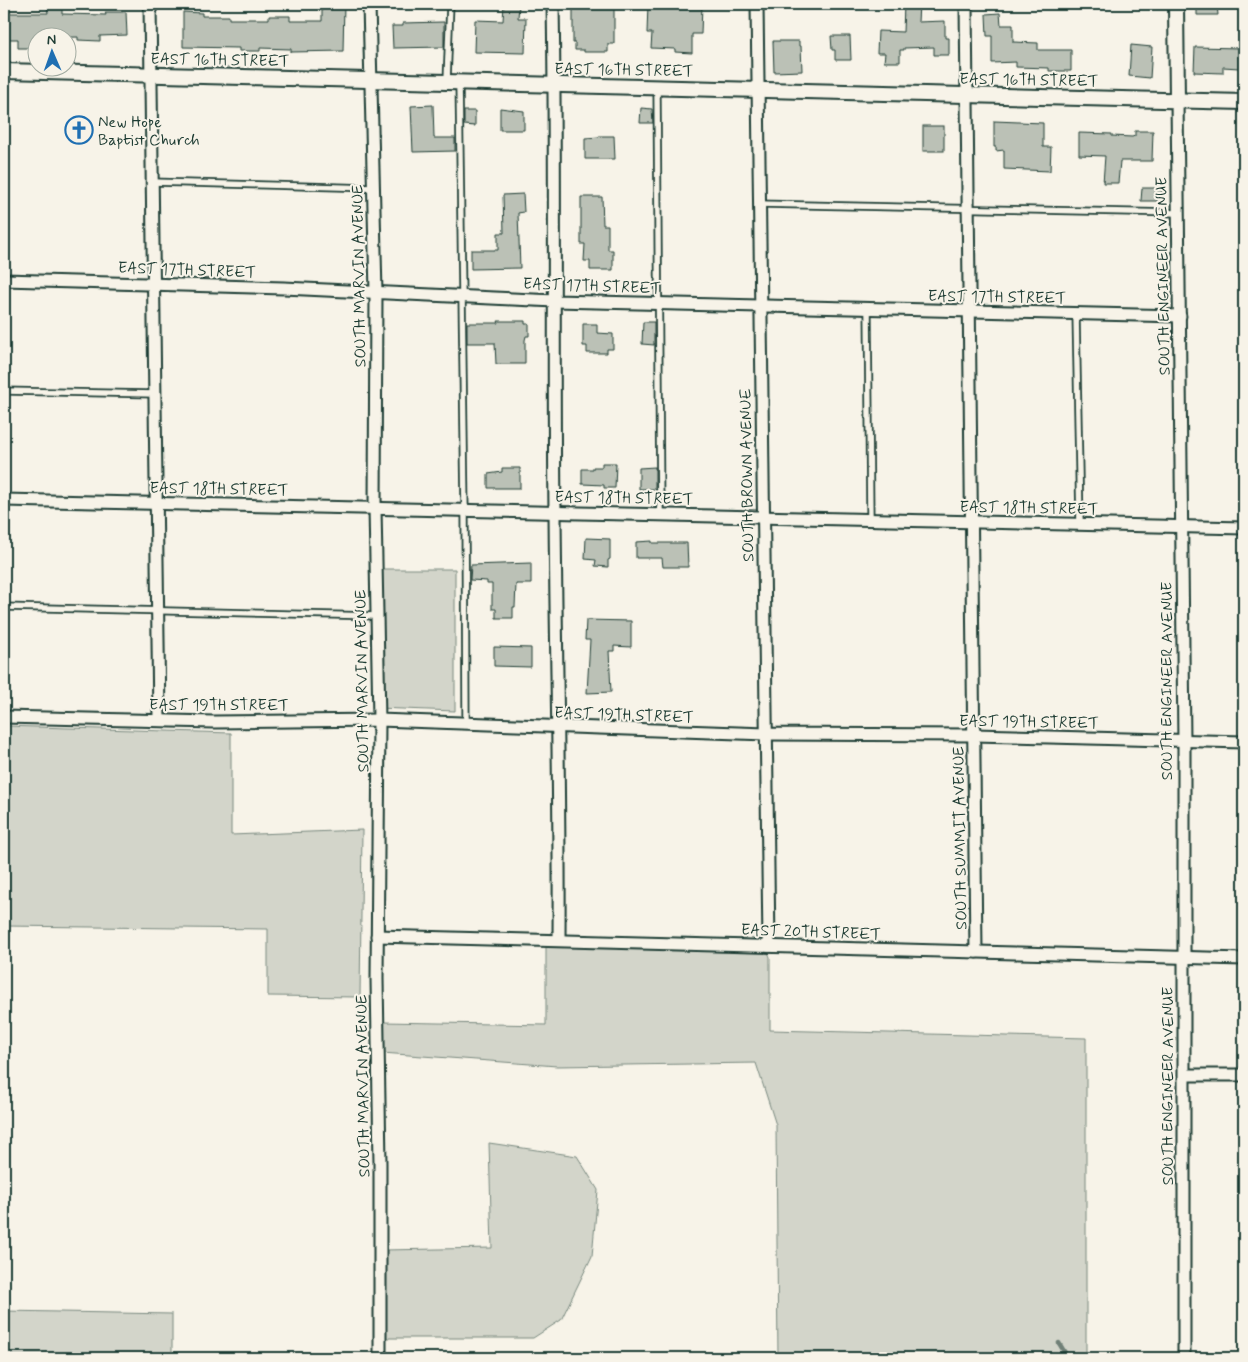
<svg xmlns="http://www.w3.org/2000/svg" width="1248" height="1362" viewBox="0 0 1248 1362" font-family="Mynerve,sans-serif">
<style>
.green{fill:#d3d5ca;stroke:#79897f}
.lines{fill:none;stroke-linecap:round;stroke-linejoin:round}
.stream{stroke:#6f8077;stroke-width:4.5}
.building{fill:#bbc1b6;stroke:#1f3d34}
.service-casing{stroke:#1f3d34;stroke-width:9}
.minor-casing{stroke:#1f3d34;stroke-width:15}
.tertiary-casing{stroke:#1f3d34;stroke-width:18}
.service{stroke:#f7f3e8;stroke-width:5.5}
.minor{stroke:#f7f3e8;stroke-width:11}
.tertiary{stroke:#f7f3e8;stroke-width:14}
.labels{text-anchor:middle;stroke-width:4;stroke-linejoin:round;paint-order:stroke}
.street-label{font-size:16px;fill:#1f3d34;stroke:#f7f3e8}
.poi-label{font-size:16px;fill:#1f3d34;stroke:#f7f3e8;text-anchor:start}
</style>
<rect width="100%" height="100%" fill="#f7f3e8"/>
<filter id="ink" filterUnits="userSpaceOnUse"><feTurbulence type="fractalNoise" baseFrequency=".02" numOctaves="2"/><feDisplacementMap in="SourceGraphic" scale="10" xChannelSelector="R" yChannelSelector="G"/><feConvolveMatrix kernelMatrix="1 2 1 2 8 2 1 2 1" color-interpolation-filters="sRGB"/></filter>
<g filter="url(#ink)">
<g class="green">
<polygon points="378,569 455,569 455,711 377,708"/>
<polygon points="4,726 231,733 231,835 362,830 360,997 268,996 268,929 4,926"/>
<polygon points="546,942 767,950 770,957 770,1030 1086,1038 1086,1354 1171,1358 778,1358 776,1125 756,1063 557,1066 382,1053 383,1022 546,1025"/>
<polygon points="489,1143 577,1156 598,1190 592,1256 561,1320 533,1338 382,1338 384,1250 492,1248"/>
<polygon points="4,1311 172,1314 172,1358 4,1358"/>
</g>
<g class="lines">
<polyline class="stream" points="1059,1343 1068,1358"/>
</g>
<g class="building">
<polygon points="322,4 344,4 343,51 291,52 291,49 260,48 260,51 239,51 239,48 183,47 183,12 202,13 202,16 229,16 229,19 269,19 269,16 290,16 290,21 322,21"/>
<polygon points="504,4 519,5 518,18 526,18 525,53 474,52 475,20 503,21"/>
<polygon points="573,4 614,4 614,44 608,44 608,52 584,52 584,50 575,50 575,43 573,43"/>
<polygon points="648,4 702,4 701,34 692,34 692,53 675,52 675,49 651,48 652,33 647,33"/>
<polygon points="904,4 919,4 918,22 945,21 945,38 949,38 949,55 934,55 934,47 904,48 904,50 900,50 900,62 884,62 885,53 877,53 878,31 903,32"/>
<polygon points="1197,4 1217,4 1218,15 1197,15"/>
<polygon points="47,7 62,7 62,14 106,15 105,12 126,12 127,35 100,36 100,41 78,40 78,37 37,38 37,48 18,48 18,39 4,39 4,13 48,13"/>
<polygon points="1000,13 1001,25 1013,25 1013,42 1038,43 1038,50 1071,50 1071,71 1049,71 1049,68 1016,67 1016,62 992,63 992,36 987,36 986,14"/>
<polygon points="444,22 444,47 393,48 392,26 403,26 403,23"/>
<polygon points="831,36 850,36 851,60 835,60 835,50 832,50"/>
<polygon points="773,41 799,41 799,46 801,46 802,71 774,72"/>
<polygon points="1131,45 1152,47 1150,78 1129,76"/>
<polygon points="1195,47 1239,48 1239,68 1223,67 1223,73 1194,72"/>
<polygon points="433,105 434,138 455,138 455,151 413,152 411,106"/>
<polygon points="500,108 524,111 524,130 500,130"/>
<polygon points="641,108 652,109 653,123 640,123"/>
<polygon points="464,111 475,111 475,126 464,125"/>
<polygon points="994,121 1043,123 1043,147 1051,147 1050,171 1004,169 1004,150 996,151 996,147 994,147"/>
<rect x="923" y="126" width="21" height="25"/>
<polygon points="1135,131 1153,131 1152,161 1120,161 1118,183 1103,183 1105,156 1079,155 1079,133 1112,134 1112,136 1132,137 1135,136"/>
<polygon points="599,136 614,136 615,159 585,159 585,138 599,137"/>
<polygon points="1142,188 1162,188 1162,201 1141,201"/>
<polygon points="523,194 524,212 518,213 520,268 471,269 471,250 498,250 498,233 504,233 503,195"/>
<polygon points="581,197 602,197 603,225 608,225 608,250 613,250 613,270 590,270 590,261 584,261 585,244 581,244"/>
<polygon points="498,321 525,321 525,324 529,324 529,336 526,336 525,340 525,364 496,364 495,343 467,343 467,323 499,323"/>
<polygon points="643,322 654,322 654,345 642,344"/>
<polygon points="583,324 597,324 597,333 613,334 613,349 607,349 607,353 587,353 587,346 583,346"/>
<polygon points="602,463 616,463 615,488 604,488 604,485 582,484 582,469 593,469 593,467 602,467"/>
<polygon points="655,467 655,489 639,489 639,468"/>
<polygon points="502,468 520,468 520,488 488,488 488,474 502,472"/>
<polygon points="586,538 610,539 610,559 608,560 608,567 595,566 596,560 585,559"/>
<polygon points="652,541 652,543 687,543 688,567 663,567 662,558 636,558 636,542"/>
<polygon points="531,563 531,584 516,584 515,607 513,607 513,618 496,618 496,609 492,609 492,584 487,584 487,581 470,580 471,565"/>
<polygon points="586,620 631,621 631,647 614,646 614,651 609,651 611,692 587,693 590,640 585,640"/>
<polygon points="494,647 531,648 531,667 494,666"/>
</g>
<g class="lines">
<g class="service-casing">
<g id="service">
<polyline points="447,81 450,4"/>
<polyline points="459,82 465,510 466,724"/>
<polyline points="657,87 660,514"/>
<polyline points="152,182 373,188"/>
<polyline points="759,204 1178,213"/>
<polyline points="868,309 870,519"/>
<polyline points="1076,314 1080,524"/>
<polyline points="4,391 155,394"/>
<polyline points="4,607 377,616"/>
</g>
</g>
<g class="minor-casing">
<g id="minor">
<polyline points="150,4 159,720"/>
<polyline points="369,4 376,293 375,508 379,720 377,979 380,1163 380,1358"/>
<path d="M553 4C556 173 553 342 555 512 556 655 560 797 559 940"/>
<polyline points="757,4 769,946"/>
<polyline points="966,4 976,952"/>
<polyline points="1177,100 1184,741 1184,1358"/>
<polyline points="4,280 284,288 555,301 1180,316"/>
<polyline points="4,500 1244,528"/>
<polyline points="4,717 214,722 379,720 766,734 974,735 1244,742"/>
<polyline points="377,936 1244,959"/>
<polyline points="1185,1075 1244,1075"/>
</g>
</g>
<g class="tertiary-casing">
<g id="tertiary">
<polyline points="1176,4 1177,100"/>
<polyline points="4,71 1244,102"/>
</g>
</g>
<use href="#service" class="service"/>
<use href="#minor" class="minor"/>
<use href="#tertiary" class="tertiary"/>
</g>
</g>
<defs>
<g id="church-ring" transform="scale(1.4375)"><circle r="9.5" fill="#f7f3e8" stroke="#1f6fb2" stroke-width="1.5"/><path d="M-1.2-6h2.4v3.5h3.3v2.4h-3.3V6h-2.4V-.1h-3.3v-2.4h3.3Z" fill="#1f6fb2"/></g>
</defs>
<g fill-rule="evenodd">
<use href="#church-ring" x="79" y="130"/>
</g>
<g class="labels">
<g class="street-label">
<text transform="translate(220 59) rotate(1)" y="6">EAST 16TH STREET</text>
<text transform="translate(624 69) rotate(1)" y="6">EAST 16TH STREET</text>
<text transform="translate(1029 79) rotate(1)" y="6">EAST 16TH STREET</text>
<text transform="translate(187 269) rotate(2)" y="6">EAST 17TH STREET</text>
<text transform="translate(358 276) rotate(-91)" y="6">SOUTH MARVIN AVENUE</text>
<text transform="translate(1162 276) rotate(-91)" y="6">SOUTH ENGINEER AVENUE</text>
<text transform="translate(592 285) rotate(2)" y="6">EAST 17TH STREET</text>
<text transform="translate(997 296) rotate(1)" y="6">EAST 17TH STREET</text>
<text transform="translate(746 475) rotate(-91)" y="6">SOUTH BROWN AVENUE</text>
<text transform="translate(219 488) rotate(1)" y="6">EAST 18TH STREET</text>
<text transform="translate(624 497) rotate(1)" y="6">EAST 18TH STREET</text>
<text transform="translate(1029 507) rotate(1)" y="6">EAST 18TH STREET</text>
<text transform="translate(361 681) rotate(-91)" y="6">SOUTH MARVIN AVENUE</text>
<text transform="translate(1166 681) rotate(-90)" y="6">SOUTH ENGINEER AVENUE</text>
<text x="219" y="710">EAST 19TH STREET</text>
<text transform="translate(624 714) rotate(2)" y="6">EAST 19TH STREET</text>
<text transform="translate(1029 721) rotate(1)" y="6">EAST 19TH STREET</text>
<text transform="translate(959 838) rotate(-91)" y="6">SOUTH SUMMIT AVENUE</text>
<text transform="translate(811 931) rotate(2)" y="6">EAST 20TH STREET</text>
<text transform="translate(362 1086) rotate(-91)" y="6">SOUTH MARVIN AVENUE</text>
<text transform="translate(1167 1086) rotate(-90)" y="6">SOUTH ENGINEER AVENUE</text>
</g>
<g class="poi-label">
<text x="98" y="127">New Hope<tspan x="98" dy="18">Baptist Church</tspan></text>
</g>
</g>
<rect width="1248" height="1362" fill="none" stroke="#f7f3e8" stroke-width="20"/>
<rect x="10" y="10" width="1228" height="1342" fill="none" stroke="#1f3d34" stroke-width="2" filter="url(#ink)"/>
<g transform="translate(52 52) rotate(358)"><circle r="24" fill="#f7f3e8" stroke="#a1aaa0"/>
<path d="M0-4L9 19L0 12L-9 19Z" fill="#1f6fb2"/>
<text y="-8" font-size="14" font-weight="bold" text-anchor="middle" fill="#1f3d34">N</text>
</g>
</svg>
